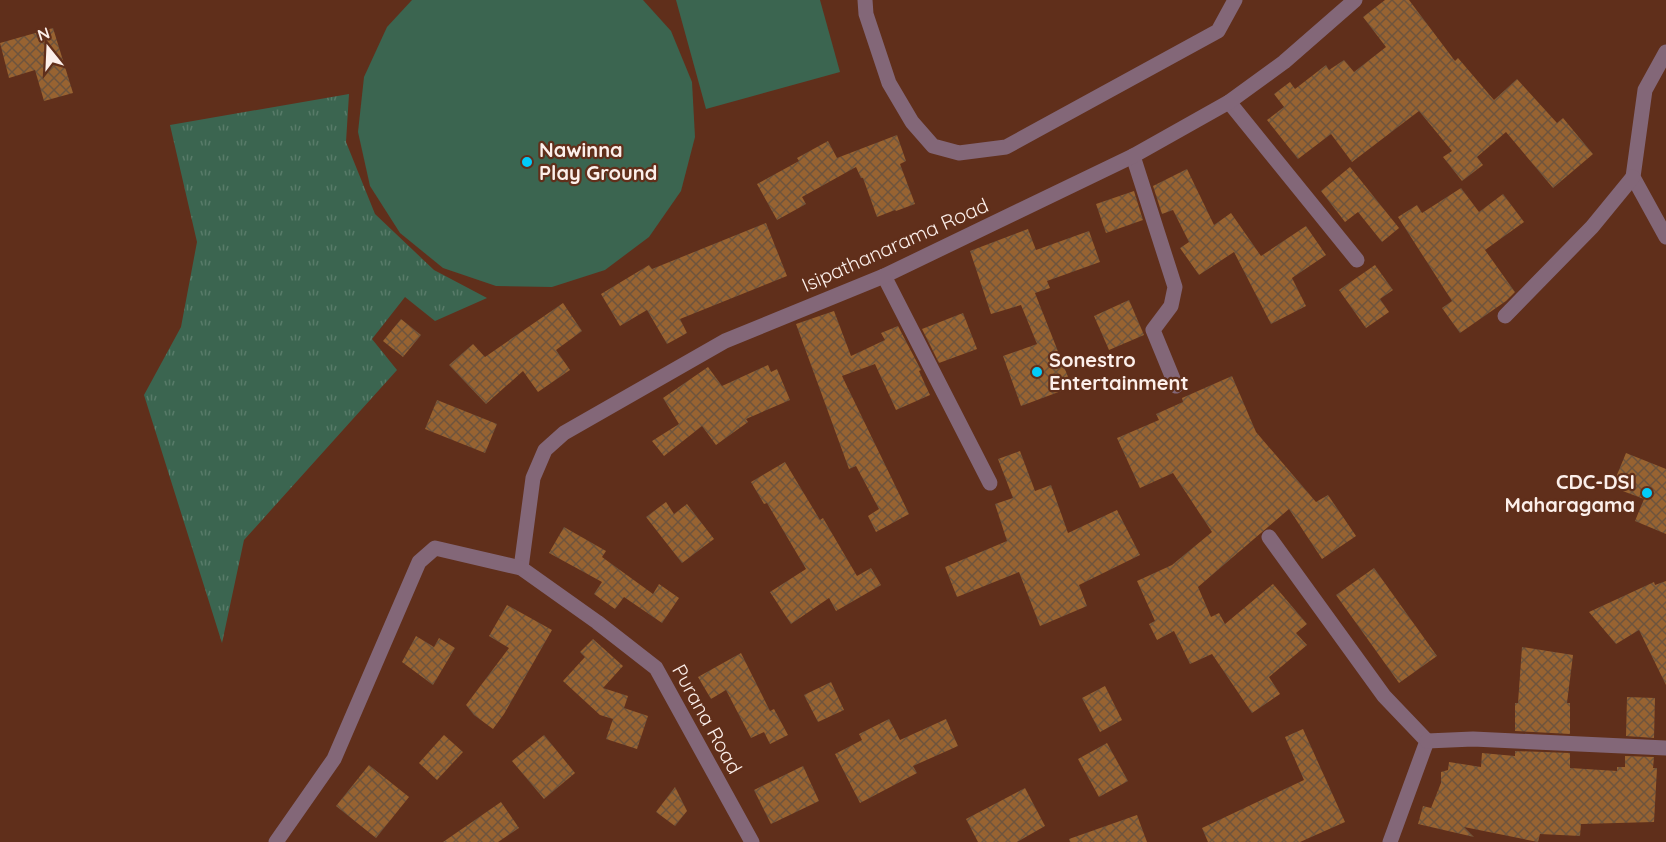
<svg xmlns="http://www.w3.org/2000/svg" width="1666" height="842" viewBox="0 0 1666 842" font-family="Quicksand,sans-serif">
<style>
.grass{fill:url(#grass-tufts)}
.pitch{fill:#3b6550}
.building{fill:url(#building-cross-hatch)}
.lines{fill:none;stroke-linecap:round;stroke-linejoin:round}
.minor{stroke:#836778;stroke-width:15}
.poi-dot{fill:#02cbf9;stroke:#602f1b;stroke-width:2}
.labels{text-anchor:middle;stroke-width:4.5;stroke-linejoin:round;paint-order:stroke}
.poi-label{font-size:20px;font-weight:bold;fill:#fcefea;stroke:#602f1b;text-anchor:start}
.street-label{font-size:20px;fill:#fcefea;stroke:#602f1b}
</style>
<defs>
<pattern id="grass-tufts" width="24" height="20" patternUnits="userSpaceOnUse" patternTransform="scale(1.5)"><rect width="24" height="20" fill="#3b6550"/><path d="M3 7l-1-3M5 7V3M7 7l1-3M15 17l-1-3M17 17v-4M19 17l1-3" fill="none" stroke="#587b69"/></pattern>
<pattern id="building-cross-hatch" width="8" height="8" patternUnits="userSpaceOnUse" patternTransform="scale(1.5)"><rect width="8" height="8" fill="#986331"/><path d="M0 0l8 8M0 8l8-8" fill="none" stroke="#6e543d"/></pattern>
</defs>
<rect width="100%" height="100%" fill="#602f1b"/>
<polygon class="grass" points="349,94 346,142 375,214 434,270 487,298 435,321 405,297 372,339 397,370 244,540 222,643 144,395 181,327 197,242 170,125"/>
<g class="pitch">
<polygon points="412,0 643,0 671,31 692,82 695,137 681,191 649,237 605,270 552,287 496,286 443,268 400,233 370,186 358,132 364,77 387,27"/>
<polygon points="676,0 820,0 840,72 706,109"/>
</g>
<g class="building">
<polygon points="1385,0 1409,0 1455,61 1458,58 1494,100 1517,79 1557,123 1563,118 1593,154 1553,188 1506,132 1477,157 1483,165 1462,181 1443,157 1452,151 1419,111 1352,162 1331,134 1298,159 1267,120 1284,107 1274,94 1290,82 1295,89 1326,65 1329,70 1344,60 1354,72 1386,47 1363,17"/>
<polygon points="53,28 73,93 44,101 35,70 9,78 0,43"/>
<polygon points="897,135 906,161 900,164 915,204 896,211 895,210 877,217 863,178 861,178 856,167 802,197 806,204 777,220 757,184 799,161 797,158 828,141 837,158"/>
<polygon points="1350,167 1399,228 1382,242 1358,212 1345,222 1321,191"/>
<polygon points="1187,169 1214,225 1231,213 1261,256 1306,226 1326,255 1292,278 1306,306 1271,324 1234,252 1199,275 1180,248 1189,242 1173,210 1162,214 1153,186"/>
<polygon points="1461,188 1479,212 1503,194 1524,222 1485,250 1515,292 1506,301 1460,333 1442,308 1452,301 1398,217 1417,205 1422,213"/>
<polygon points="1134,191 1143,220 1106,233 1096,204"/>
<polygon points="766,223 787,276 680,319 687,333 667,344 647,310 620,326 601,294 649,265 652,269"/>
<polygon points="1028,229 1036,250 1089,231 1100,262 1047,281 1050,288 1035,293 1072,387 1021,406 1003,356 1037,344 1021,305 991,314 970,251"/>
<polygon points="1375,265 1393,290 1380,299 1389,312 1366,328 1339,290"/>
<polygon points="1129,300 1144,335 1109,350 1094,316"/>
<polygon points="563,303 582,331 556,350 570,370 538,392 523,371 486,404 449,365 473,344 485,357"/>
<polygon points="834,311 851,356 885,340 881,333 898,326 921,370 919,371 930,395 896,410 875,364 842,376 909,514 876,532 868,516 879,509 856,466 849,469 796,324"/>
<polygon points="963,313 977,349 939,363 922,329"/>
<polygon points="401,319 421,335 403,357 383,341"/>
<polygon points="768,365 771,372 777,369 790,400 746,419 748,422 716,445 702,426 664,456 652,441 679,424 663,398 708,367 722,386"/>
<polygon points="1232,376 1256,432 1316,502 1328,495 1356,536 1322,559 1289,509 1198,587 1211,617 1219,613 1225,624 1273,584 1307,624 1296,633 1307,645 1269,677 1280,694 1252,713 1212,654 1190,664 1174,631 1157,640 1149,624 1155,621 1137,581 1172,565 1212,532 1173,473 1140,488 1117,438 1159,420 1156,414 1183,402 1182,398"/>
<polygon points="437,400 497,424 485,453 425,429"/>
<polygon points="1020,451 1035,491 1051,485 1068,533 1117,510 1140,555 1079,585 1087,606 1040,626 1019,572 957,597 945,567 1007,541 995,504 1013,498 998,459"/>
<polygon points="1626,453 1666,469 1666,534 1635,521 1644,499 1612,487"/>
<polygon points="785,462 820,520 823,518 857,576 871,568 881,585 836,611 829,598 791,624 770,592 806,569 767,503 764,504 751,482"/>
<polygon points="666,502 674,514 687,504 714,539 682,563 646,517"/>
<polygon points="564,527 606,551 602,557 653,594 659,584 679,598 662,623 624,597 615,609 594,594 602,582 549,553"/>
<polygon points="1374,568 1437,656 1399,683 1336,595"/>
<polygon points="1666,581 1666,685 1639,630 1616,644 1589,612 1654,582 1655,585"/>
<polygon points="507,605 552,630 504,714 493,729 474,715 466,705 509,648 489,636"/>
<polygon points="416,636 434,647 439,638 455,648 433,685 402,662"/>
<polygon points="593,639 623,666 603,688 628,696 624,708 648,716 637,749 606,739 613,719 600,715 563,681 585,657 580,652"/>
<polygon points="1522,647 1573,655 1567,703 1570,703 1570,734 1515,731 1515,703 1518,703"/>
<polygon points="741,653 770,711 774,709 788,735 770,744 764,732 751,738 726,690 711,699 698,677"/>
<polygon points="831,682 844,710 818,722 804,695"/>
<polygon points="1105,686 1122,720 1100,732 1082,698"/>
<polygon points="1627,697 1655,698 1654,738 1626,736"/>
<polygon points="889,719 900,740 946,719 958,746 913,766 917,773 860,803 835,754 862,740 859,734"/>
<polygon points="1303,729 1345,822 1300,842 1208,842 1202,828 1304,780 1285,737"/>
<polygon points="444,735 463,752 437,780 419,763"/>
<polygon points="544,735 575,773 544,799 512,761"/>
<polygon points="1107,743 1128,781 1099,797 1078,759"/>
<polygon points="1515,751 1570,753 1570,768 1617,771 1617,767 1625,767 1625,756 1654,757 1653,768 1657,768 1654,822 1581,824 1580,836 1540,834 1538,842 1464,827 1474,837 1418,824 1423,806 1431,808 1441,783 1441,772 1448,770 1449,762 1481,767 1482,753 1515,756"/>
<polygon points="369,765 409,797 376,838 336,806"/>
<polygon points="803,766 819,801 771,824 754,790"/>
<polygon points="675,787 687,811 675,826 656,812"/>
<polygon points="1025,788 1045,826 1017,842 978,842 966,819"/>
<polygon points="501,802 519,828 498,842 443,842"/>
<polygon points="1137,815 1147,842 1070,842 1069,839"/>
</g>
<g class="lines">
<g class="minor">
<polyline points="865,0 866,14 889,83 912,122 933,146 959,153 1006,147 1218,31 1235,0"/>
<polyline points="1666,52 1645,90 1633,177 1666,237"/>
<polyline points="1229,102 1357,260"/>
<polyline points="1133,156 1175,287 1171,306 1153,330 1176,386"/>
<polyline points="884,276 990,483"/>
<polyline points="1505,316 1592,227 1633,177"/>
<polyline points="1269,537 1384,696 1427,741 1390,842"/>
<polyline points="521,568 533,478 545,450 564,433 725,341 884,276 1133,156 1229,102 1284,62 1355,0"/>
<polyline points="1427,741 1473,739 1666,748"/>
<polyline points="276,842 334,759 419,562 435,548 521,568 597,622 656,668 752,842"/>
</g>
</g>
<g class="poi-dot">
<circle cx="527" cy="162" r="6"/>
<circle cx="1037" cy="372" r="6"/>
<circle cx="1647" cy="493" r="6"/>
</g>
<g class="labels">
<g class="poi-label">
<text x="539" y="157">Nawinna<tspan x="539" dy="23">Play Ground</tspan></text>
<text x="1049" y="367">Sonestro<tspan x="1049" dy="23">Entertainment</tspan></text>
<text x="1635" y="489" text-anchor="end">CDC-DSI<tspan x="1635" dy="23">Maharagama</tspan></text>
</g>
<g class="street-label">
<text transform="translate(895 245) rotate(-24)" y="7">Isipathanarama Road</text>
<text transform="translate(707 719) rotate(61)" y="7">Purana Road</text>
</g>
</g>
<g transform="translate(48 48) rotate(342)" stroke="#602f1b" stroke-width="4.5" paint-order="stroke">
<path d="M0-4.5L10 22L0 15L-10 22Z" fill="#fcefea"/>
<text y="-9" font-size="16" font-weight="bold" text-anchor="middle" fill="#fcefea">N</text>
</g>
</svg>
